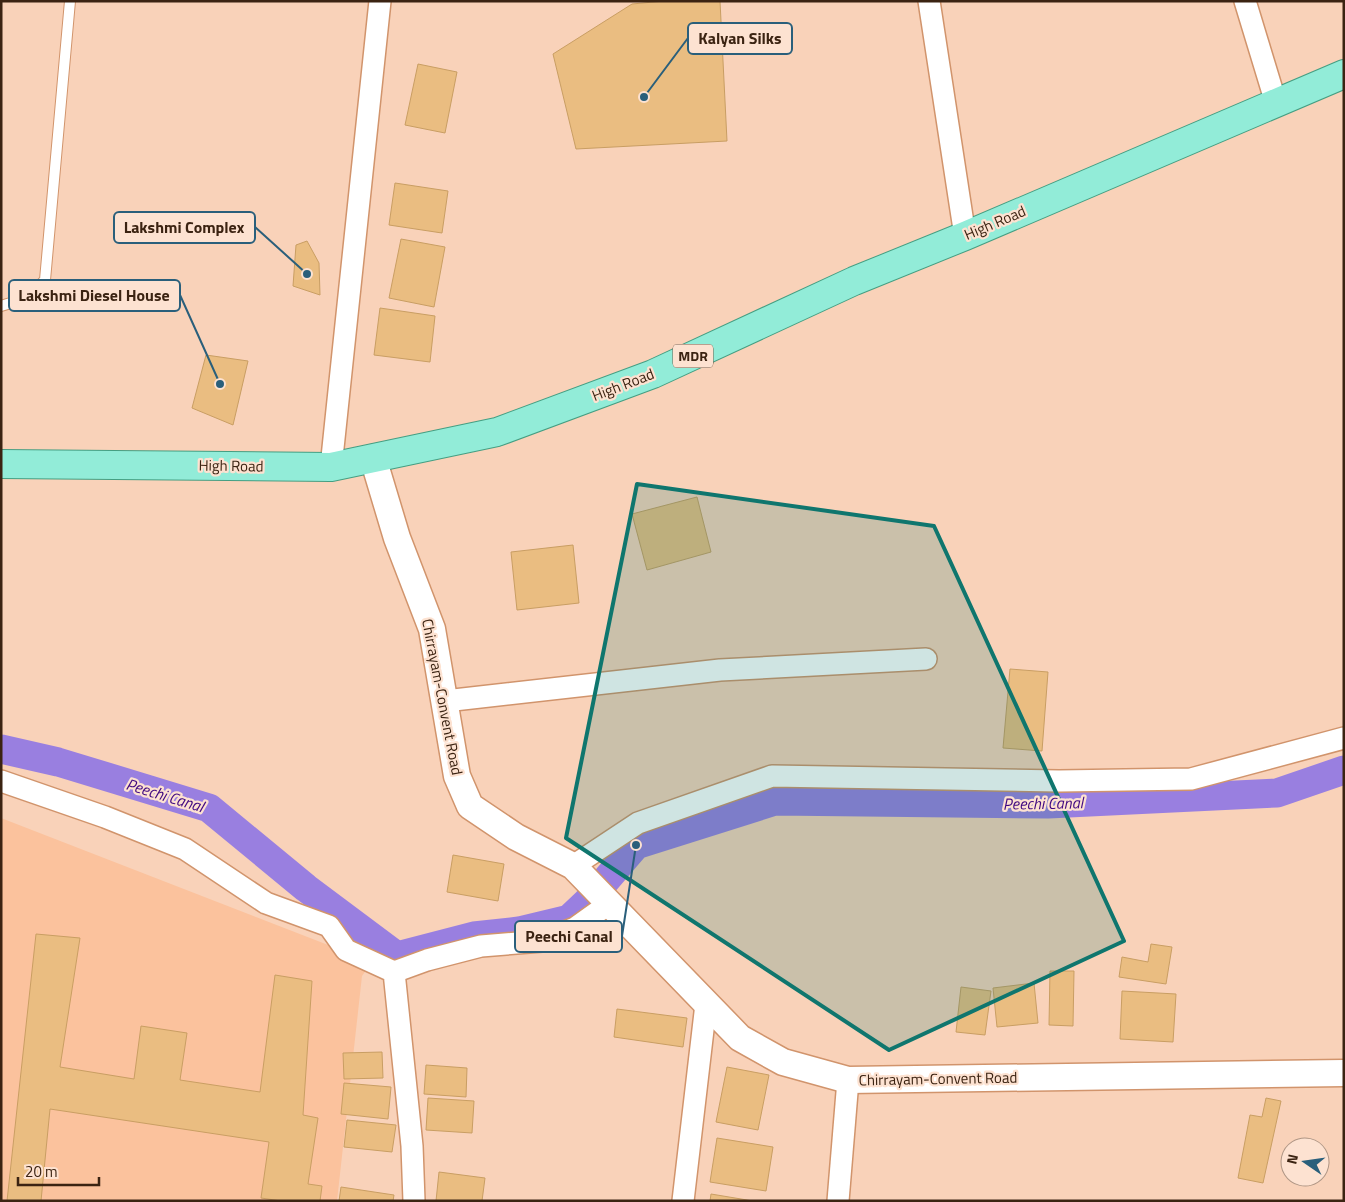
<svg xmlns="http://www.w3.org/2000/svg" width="1345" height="1202" viewBox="0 0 1345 1202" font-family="'Titillium Web',sans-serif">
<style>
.built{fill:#fbc29d}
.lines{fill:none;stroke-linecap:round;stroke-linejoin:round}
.canal{stroke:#997fe0;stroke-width:29}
.building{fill:#eabd81;stroke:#c99e63}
.service-casing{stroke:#d1946c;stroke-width:12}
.minor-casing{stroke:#d1946c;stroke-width:24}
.tertiary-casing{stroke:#d1946c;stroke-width:29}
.primary-casing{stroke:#459e82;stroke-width:30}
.service{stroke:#fff;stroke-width:10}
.minor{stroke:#fff;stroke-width:21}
.tertiary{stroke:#fff;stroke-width:26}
.primary{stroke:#92ecd8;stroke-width:28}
.marked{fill:#0f766e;fill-opacity:0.2;stroke:#0f766e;stroke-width:4;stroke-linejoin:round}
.labels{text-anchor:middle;stroke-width:4.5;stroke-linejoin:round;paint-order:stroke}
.shield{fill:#fde2d1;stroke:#755c4b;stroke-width:1}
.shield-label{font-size:14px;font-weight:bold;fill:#3b2312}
.street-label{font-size:15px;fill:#3b2312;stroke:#fde2d1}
.water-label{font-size:16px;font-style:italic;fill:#3f0781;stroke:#fde2d1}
.leader{fill:none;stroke:#2a5f7b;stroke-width:2}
.callout-dot{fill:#2a5f7b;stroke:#fde2d1;stroke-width:2}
.callout{fill:#fde2d1;stroke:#2a5f7b;stroke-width:2}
.callout-label{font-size:16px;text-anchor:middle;font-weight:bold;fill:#3b2312}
</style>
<rect width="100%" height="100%" fill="#f9d2b9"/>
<polygon class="built" points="1,818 372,962 362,976 337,1201 1,1201"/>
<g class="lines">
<polyline class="canal" points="1,749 58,762 209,808 306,888 397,956 474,936 519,931 569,919 587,902 636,845 775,801 1048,804 1277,793 1344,770"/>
</g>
<g class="building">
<polygon points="664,1 720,1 727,141 576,149 553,54 632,4"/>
<polygon points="418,64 457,72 445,133 405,125"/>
<polygon points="395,183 448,191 442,233 389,225"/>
<polygon points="401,239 445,247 434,307 389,298"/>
<polygon points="307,241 319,263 320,295 293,286 296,245"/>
<polygon points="380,308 435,316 430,362 374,355"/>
<polygon points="206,355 248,361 233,425 192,408"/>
<polygon points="697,497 711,552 647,570 632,514"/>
<polygon points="573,545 579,603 517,610 511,552"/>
<polygon points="1010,669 1048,672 1042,751 1003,748"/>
<polygon points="453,855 504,864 498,901 447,892"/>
<polygon points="36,934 80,938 60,1067 134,1079 141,1026 187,1033 180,1080 260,1092 275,975 312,981 303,1115 318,1118 308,1184 322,1186 320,1201 281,1201 261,1198 269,1142 50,1109 41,1201 7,1201"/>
<polygon points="1151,944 1172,947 1166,984 1119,977 1122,957 1148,962"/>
<polygon points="1050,971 1074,971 1073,1026 1049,1025"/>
<polygon points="1034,983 1038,1023 997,1027 993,988"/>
<polygon points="961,987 991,991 985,1035 956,1032"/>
<polygon points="1122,991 1176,994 1173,1042 1120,1039"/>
<polygon points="617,1009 687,1018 683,1047 614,1037"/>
<polygon points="382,1052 383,1078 344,1079 343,1053"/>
<polygon points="426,1065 467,1068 466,1097 424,1094"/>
<polygon points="727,1067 769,1075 758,1130 716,1122"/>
<polygon points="344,1083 391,1087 388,1119 341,1114"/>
<polygon points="428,1098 474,1101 472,1133 426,1130"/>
<polygon points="1266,1098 1281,1101 1263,1183 1238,1178 1250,1115 1262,1117"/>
<polygon points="347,1120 396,1125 392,1152 344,1147"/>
<polygon points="717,1138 773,1147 766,1191 710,1182"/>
<polygon points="439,1172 485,1178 482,1201 436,1201"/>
<polygon points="341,1187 394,1195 393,1201 339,1201"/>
<polygon points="711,1194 753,1201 710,1201"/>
</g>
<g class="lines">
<g class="service-casing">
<polyline id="service" points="1,306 27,298 45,280 70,1"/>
</g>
<g class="minor-casing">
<g id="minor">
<polyline points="929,1 965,236"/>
<polyline points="1245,1 1276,103"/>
<polyline points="331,467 380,1"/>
<polyline points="445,701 720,670 926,659"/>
<polyline points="1,781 105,817 185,849 266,903 329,926 346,950 394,972 412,1146 414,1201"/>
<polyline points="573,866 638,823 772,776 1059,781 1191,779 1344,738"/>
<polyline points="394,972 427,960 481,946 542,941 575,928 610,903"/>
<polyline points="683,1201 706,1004"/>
<polyline points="838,1201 848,1080"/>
</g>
</g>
<g class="tertiary-casing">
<polyline id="tertiary" points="373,458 397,538 432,629 457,776 470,806 516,837 573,866 740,1038 783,1062 848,1080 1344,1073"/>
</g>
<g class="primary-casing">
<polyline id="primary" points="1,464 331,467 497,432 653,374 854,281 965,236 1344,74"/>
</g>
<use href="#service" class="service"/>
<use href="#minor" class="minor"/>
<use href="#tertiary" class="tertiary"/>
<use href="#primary" class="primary"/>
</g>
<path class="marked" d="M637 484 934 526 1124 941 889 1050 566 838Z"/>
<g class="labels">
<rect class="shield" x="673" y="344.5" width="40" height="23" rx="4"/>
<g class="shield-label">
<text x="693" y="361">MDR</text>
</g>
<g class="street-label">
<text transform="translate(995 223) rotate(-23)" y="5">High Road</text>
<text transform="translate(623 385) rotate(-21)" y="5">High Road</text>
<text transform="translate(231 466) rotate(1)" y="5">High Road</text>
<text transform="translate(442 697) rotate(79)" y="5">Chirrayam-Convent Road</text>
<text transform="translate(938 1079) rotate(-1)" y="5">Chirrayam-Convent Road</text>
</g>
<g class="water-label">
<text transform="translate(165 795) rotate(17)" y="6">Peechi Canal</text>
<text transform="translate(1043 803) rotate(-1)" y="6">Peechi Canal</text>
</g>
</g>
<path class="leader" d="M644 97L688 38M307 274L255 227M220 384L180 295M636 845L622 936"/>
<g class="callout-dot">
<circle cx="644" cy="97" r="5"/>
<circle cx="307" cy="274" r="5"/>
<circle cx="220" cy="384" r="5"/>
<circle cx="636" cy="845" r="5"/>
</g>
<g class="callout">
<rect x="688" y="23" width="104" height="31" rx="5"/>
<rect x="114" y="212" width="141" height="31" rx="5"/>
<rect x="9" y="280" width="171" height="31" rx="5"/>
<rect x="515" y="921" width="107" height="31" rx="5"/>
</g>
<g class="callout-label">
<text x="740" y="44">Kalyan Silks</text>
<text x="184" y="233">Lakshmi Complex</text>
<text x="94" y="301">Lakshmi Diesel House</text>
<text x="569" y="942">Peechi Canal</text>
</g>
<rect width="1345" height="1202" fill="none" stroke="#3b2312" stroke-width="5"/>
<g transform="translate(1305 1162) rotate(283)"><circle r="24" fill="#fde2d1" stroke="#af9685"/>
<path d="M0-4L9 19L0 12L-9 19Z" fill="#2a5f7b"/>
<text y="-8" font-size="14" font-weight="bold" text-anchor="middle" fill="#3b2312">N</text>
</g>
<path d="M18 1177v8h81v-8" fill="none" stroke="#3b2312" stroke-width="2.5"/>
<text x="25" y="1177" font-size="15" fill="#3b2312" stroke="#fde2d1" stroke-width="4" paint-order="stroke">20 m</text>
</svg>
